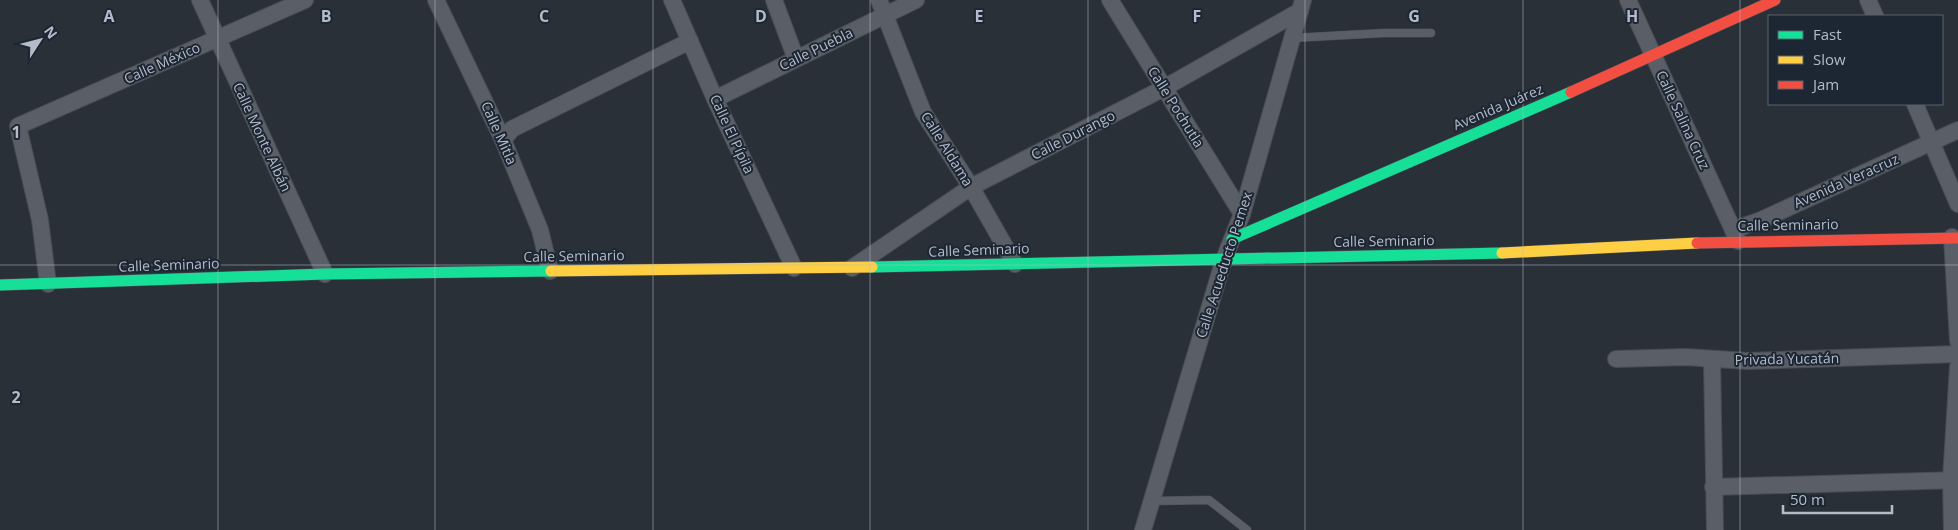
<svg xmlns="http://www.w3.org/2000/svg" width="1958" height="530" viewBox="0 0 1958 530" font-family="'Open Sans',sans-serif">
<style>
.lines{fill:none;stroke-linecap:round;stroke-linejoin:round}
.lane-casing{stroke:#484c53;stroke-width:9}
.street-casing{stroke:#484c53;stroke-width:18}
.fast-casing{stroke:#484c53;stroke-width:12}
.slow-casing{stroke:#484c53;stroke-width:12}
.jam-casing{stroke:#484c53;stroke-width:12}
.lane{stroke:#5a5e66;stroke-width:8}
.street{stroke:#5a5e66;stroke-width:16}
.fast{stroke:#16e098;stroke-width:11}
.slow{stroke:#ffcf43;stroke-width:11}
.jam{stroke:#f24e42;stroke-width:11}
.grid{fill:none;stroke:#b4bcc9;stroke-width:1;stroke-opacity:0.55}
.labels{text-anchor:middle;stroke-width:4;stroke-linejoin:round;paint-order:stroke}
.street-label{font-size:14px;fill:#b4bcc9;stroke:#1d2633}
.grid-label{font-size:16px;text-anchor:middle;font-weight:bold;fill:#b4bcc9;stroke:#1d2633;stroke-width:4;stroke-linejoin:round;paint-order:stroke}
</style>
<rect width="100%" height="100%" fill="#2a3038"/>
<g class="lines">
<g class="lane-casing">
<g id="lane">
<polyline points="1292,38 1384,33 1431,33"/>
<polyline points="1151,501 1209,500 1247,530"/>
</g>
</g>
<g class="street-casing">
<g id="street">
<polyline points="200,0 325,274"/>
<polyline points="436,0 503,140 540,230 550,271"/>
<polyline points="672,0 715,99 794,268"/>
<polyline points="774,0 796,59"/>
<polyline points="879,0 923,112 971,187 1015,264"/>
<polyline points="1110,0 1242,214"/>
<polyline points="1628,0 1738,241"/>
<polyline points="1868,0 1875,16"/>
<polyline points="715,99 916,0"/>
<polyline points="1915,104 1958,204"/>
<polyline points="503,140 512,129 690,41"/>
<polyline points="1733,230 1761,220 1958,130"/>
<polyline points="1952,237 1958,341"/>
<polyline points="852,268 971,187 1164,88 1300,11"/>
<polyline points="48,284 40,220 18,126 305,0"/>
<polyline points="1616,359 1686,357 1747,361 1958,354"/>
<polyline points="1712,360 1715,530"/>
<polyline points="1713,487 1958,480"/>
<polyline points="1143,530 1224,259 1242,214 1303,0"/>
<polyline points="1952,530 1951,480 1958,366"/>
</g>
</g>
<g class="fast-casing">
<g id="fast">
<polyline points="1232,239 1571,92"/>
<polyline points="872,267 1502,253"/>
<polyline points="0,285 325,274 551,271"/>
</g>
</g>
<g class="slow-casing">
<g id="slow">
<polyline points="1502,253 1697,243"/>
<polyline points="551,271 872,267"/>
</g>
</g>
<g class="jam-casing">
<g id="jam">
<polyline points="1571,92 1775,0"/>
<polyline points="1697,243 1958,238"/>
</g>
</g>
<use href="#lane" class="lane"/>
<use href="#street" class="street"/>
<use href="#fast" class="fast"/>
<use href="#slow" class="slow"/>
<use href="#jam" class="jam"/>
</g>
<path class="grid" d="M218 0V530M435 0V530M653 0V530M870 0V530M1088 0V530M1305 0V530M1523 0V530M1740 0V530M0 265H1958"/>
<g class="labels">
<g class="street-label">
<text transform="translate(816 49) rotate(-26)" y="5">Calle Puebla</text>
<text transform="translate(162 63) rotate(-24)" y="5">Calle México</text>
<text transform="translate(1176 107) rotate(58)" y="5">Calle Pochutla</text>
<text transform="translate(1498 107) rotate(-23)" y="5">Avenida Juárez</text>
<text transform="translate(1683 120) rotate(65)" y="5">Calle Salina Cruz</text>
<text transform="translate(499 133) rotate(66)" y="5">Calle Mitla</text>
<text transform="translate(732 134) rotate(65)" y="5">Calle El Pípila</text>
<text transform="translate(1073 135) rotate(-27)" y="5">Calle Durango</text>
<text transform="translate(262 137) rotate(65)" y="5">Calle Monte Albán</text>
<text transform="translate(947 149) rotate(58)" y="5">Calle Aldama</text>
<text transform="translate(1846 181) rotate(-24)" y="5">Avenida Veracruz</text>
<text transform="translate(1788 225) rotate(-1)" y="5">Calle Seminario</text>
<text transform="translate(1384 241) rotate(-1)" y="5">Calle Seminario</text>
<text transform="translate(979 250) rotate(-2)" y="5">Calle Seminario</text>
<text transform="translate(574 256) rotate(-1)" y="5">Calle Seminario</text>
<text transform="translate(169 265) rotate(-2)" y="5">Calle Seminario</text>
<text transform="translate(1224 265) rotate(-72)" y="5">Calle Acueducto Pemex</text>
<text transform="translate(1787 359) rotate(-1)" y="5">Privada Yucatán</text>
</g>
</g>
<g class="grid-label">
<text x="109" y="22">A</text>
<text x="326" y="22">B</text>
<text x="544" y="22">C</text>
<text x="761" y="22">D</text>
<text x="979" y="22">E</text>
<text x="1197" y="22">F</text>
<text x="1414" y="22">G</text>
<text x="1632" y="22">H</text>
<text x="16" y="138">1</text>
<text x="16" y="403">2</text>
</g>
<rect x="1768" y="15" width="175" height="90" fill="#1d2633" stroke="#59626f"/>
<rect x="1778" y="31" width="25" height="8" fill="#16e098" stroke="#59626f"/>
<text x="1813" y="40" font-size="15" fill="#b4bcc9">Fast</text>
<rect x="1778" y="56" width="25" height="8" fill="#ffcf43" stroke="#59626f"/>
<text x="1813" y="65" font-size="15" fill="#b4bcc9">Slow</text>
<rect x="1778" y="81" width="25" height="8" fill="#f24e42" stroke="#59626f"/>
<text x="1813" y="90" font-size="15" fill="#b4bcc9">Jam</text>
<g transform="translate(40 40) rotate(54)" stroke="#1d2633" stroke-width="4" paint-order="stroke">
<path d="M0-4L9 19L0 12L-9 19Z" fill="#b4bcc9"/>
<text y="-8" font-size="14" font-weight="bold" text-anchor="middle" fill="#b4bcc9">N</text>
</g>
<path d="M1783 505v8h109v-8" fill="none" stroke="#b4bcc9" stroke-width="2.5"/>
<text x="1790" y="505" font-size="15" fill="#b4bcc9" stroke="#1d2633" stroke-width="4" paint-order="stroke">50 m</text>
</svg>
